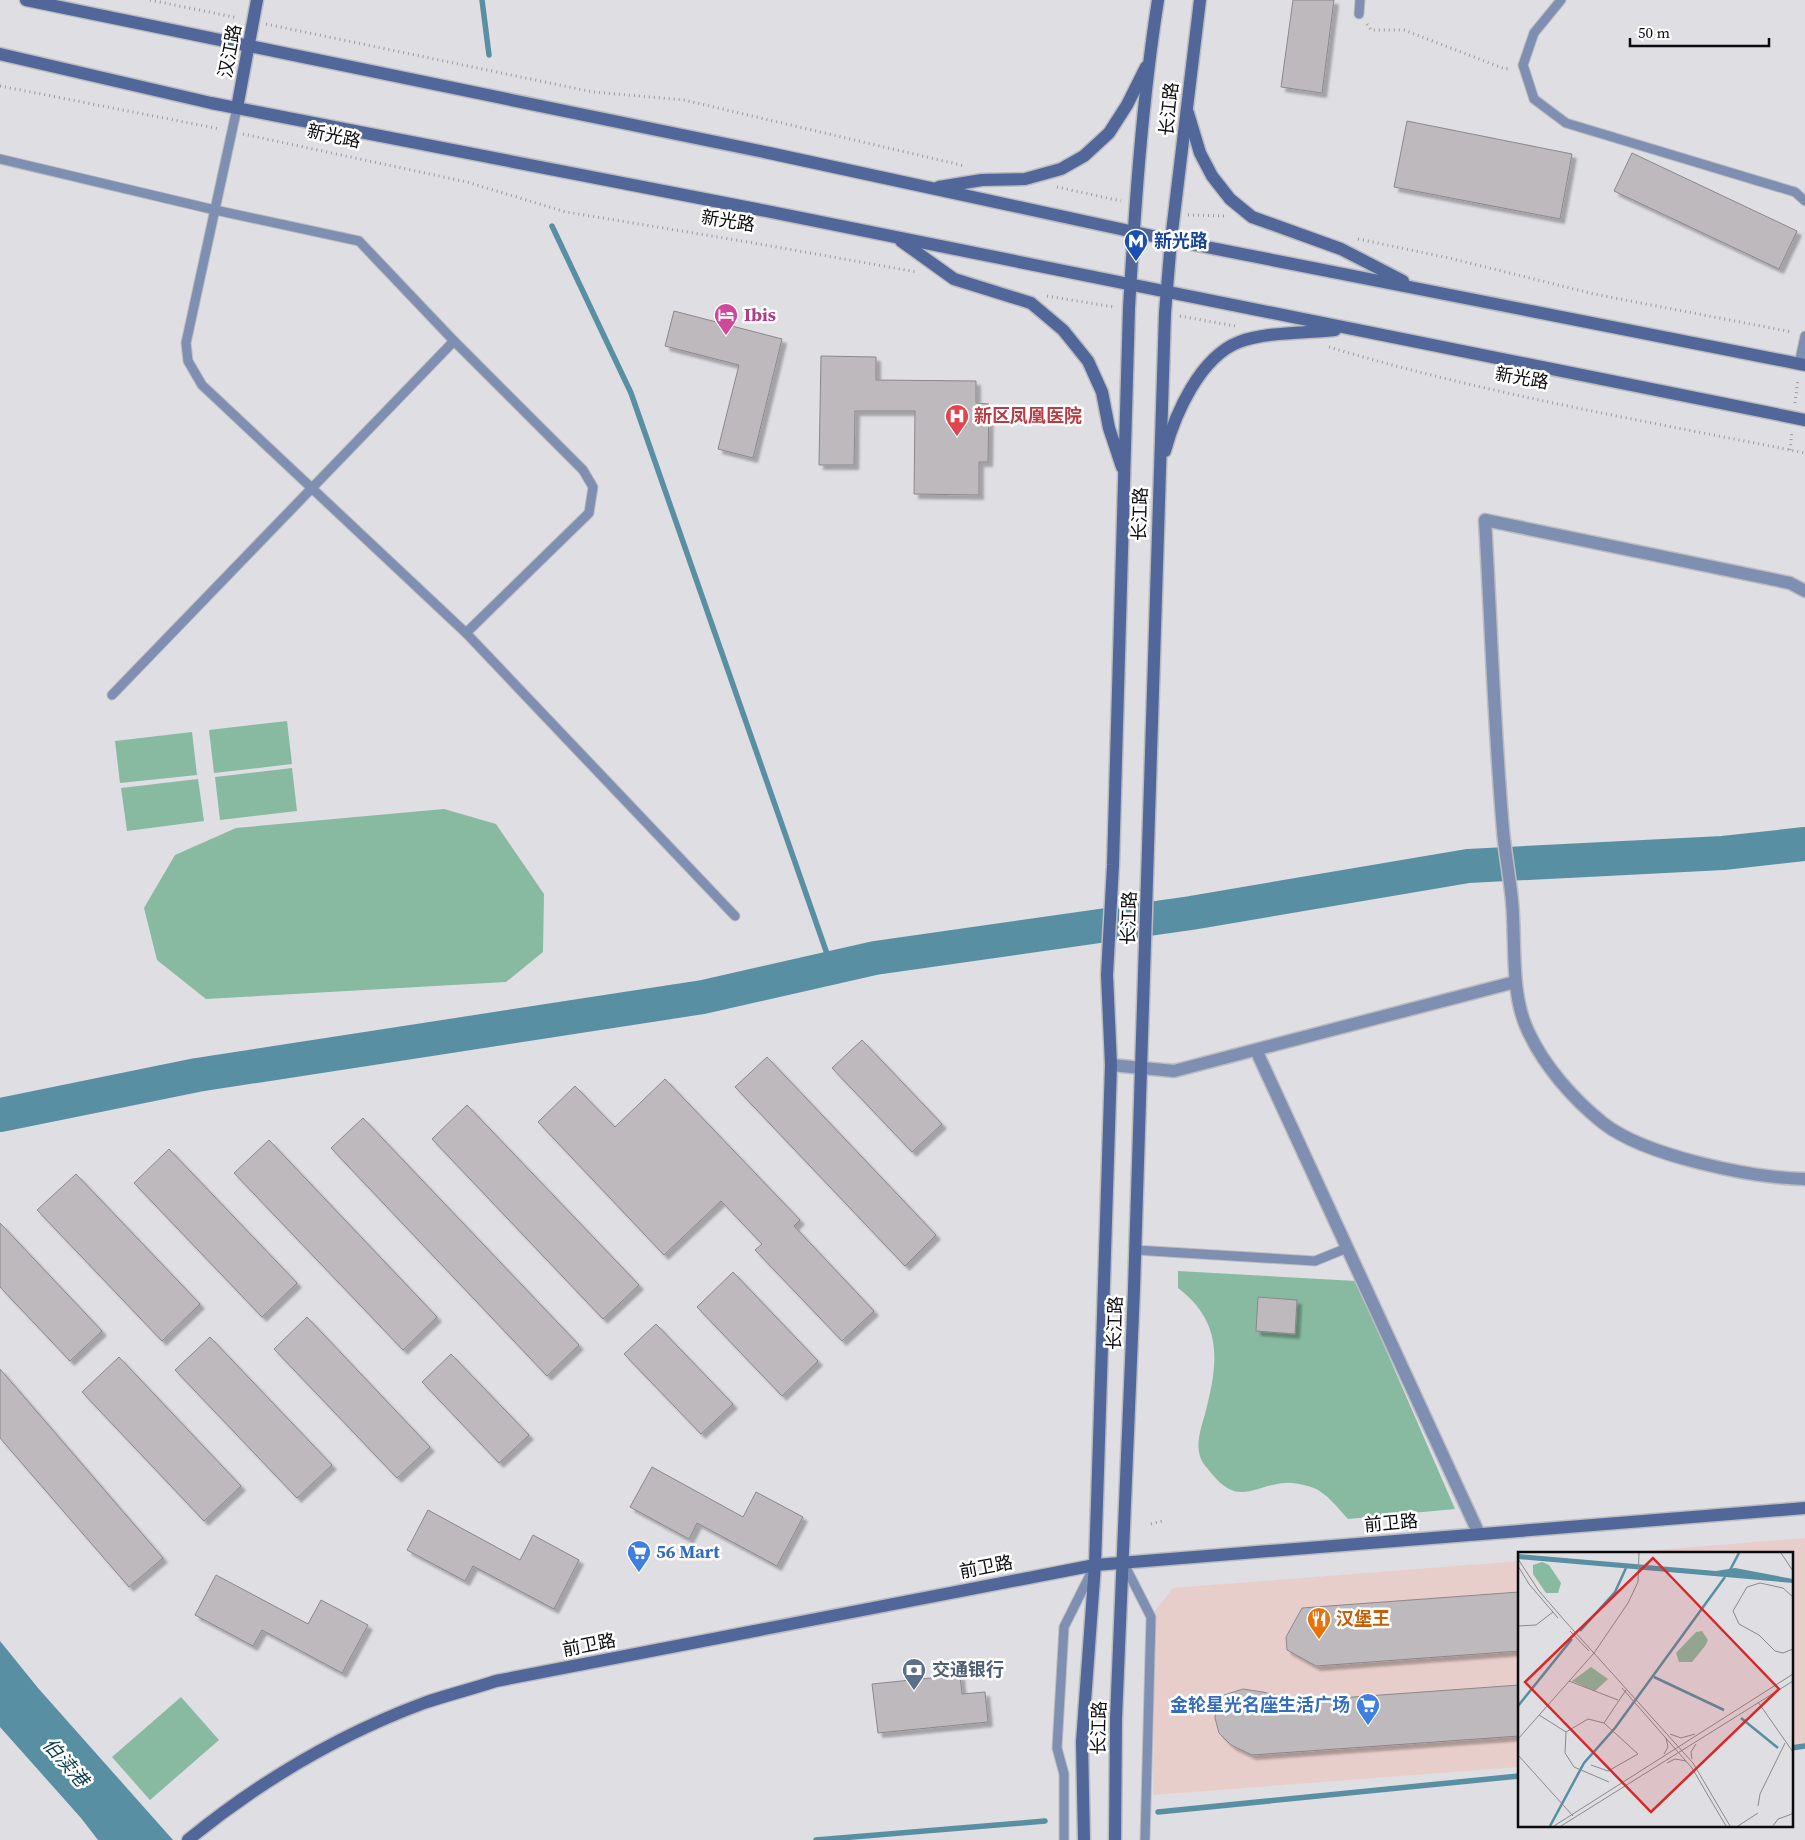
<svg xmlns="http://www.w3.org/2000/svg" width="1805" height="1840" viewBox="0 0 1805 1840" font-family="'Source Serif 4','Noto Sans SC',serif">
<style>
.commercial{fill:#e8ceca}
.green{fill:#88baa1}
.water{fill:#588fa3}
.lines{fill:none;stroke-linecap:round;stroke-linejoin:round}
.stream{stroke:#588fa3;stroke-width:5.5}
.river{stroke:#588fa3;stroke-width:34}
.building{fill:#beb9bc;stroke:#8c878a;filter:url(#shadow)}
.lane-casing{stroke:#bcbcc1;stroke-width:11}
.street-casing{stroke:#bcbcc1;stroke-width:15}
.secondary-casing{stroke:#bcbcc1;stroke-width:15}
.path{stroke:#9a9a9e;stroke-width:3;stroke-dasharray:1 4;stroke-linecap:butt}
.lane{stroke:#7e8fb2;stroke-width:9}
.street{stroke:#7e8fb2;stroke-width:12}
.secondary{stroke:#51679a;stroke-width:12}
.labels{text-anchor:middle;stroke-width:5;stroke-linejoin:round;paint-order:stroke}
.street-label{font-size:18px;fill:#0b0b0d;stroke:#fff}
.transit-label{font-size:18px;font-weight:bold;fill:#164399;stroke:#fff;text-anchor:start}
.hotel-label{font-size:18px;font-weight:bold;fill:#b23c85;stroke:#fff;text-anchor:start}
.health-label{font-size:18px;font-weight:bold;fill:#be3a42;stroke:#fff;text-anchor:start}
.shop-label{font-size:18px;font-weight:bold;fill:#366cbe;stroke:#fff;text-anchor:start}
.food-label{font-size:18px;font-weight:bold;fill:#c56008;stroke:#fff;text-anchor:start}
.service-label{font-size:18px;font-weight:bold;fill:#4e5e75;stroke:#fff;text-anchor:start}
.water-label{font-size:19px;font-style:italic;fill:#083d4c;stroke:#fff}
.inset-river{fill:none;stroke:#588fa3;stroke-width:2.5}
.inset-road{fill:none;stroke:#8a8a8d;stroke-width:1}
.view{fill:#d62828;fill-opacity:0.15;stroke:#d62828;stroke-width:2.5}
.inset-edge{fill:none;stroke:#0b0b0d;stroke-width:2.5}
</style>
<defs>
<filter id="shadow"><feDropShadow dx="4.5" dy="4.5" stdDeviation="1" flood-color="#0004"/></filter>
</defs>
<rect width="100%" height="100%" fill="#dedee3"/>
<g class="commercial">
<polygon points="1805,1538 1805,1745 1791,1746 1791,1554 1608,1554"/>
<polygon points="1519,1561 1519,1767 1153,1795 1155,1611 1173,1588"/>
</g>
<g class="green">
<polygon points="287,721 292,764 214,773 209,730"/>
<polygon points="192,732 197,775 120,783 115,741"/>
<polygon points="292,768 297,811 220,820 215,777"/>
<polygon points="198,779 204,821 127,831 121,788"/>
<polygon points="444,809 496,824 544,894 543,952 506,982 206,999 157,960 144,908 175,855 236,828"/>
<path d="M1178 1271 1356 1281 1455 1509 1348 1519C1338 1508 1325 1491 1311 1487 1304 1485 1292 1482 1285 1483 1254 1485 1239 1507 1212 1474 1209 1470 1203 1464 1201 1459 1195 1445 1201 1428 1205 1414 1218 1364 1224 1323 1178 1288Z"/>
<polygon points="181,1697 219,1740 150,1800 112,1757"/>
</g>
<polygon class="water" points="0,1641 38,1688 173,1840 98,1840 81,1818 0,1727"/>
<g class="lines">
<g class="stream">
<polyline points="482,0 489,55"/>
<polyline points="552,226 631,393 832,968"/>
<polyline points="1791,1748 1805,1746"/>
<polyline points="1158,1812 1519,1776"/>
<polyline points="816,1840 1045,1821"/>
</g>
<polyline class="river" points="0,1115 197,1075 703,997 875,958 1191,913 1468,866 1723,853 1805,844"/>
</g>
<g class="building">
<polygon points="1293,0 1334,0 1322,93 1281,87"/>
<polygon points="1407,121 1572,154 1560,219 1394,187"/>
<polygon points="1632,153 1797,231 1779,269 1614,191"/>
<polygon points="674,311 782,339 753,458 718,449 739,365 665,346"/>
<polygon points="821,356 876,357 876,380 976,381 976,403 989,404 988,462 979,462 979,495 914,494 915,411 855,411 854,465 819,465"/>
<polygon points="862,1040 942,1124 912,1152 832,1068"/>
<polygon points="767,1057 936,1235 905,1266 735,1087"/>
<polygon points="665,1079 800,1220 794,1226 874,1311 842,1341 755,1250 762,1244 721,1201 664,1255 538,1122 575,1086 615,1127"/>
<polygon points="467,1105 639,1285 603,1319 432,1139"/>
<polygon points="363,1118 579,1345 547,1376 331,1148"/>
<polygon points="269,1140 437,1317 403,1350 234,1173"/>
<polygon points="169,1149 297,1283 262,1317 134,1183"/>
<polygon points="76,1174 200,1304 162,1341 37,1210"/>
<polygon points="0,1223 102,1331 70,1361 0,1287"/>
<polygon points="733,1272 818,1361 782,1396 697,1307"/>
<polygon points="1258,1297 1297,1300 1295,1334 1256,1331"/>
<polygon points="307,1317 430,1447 397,1478 274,1349"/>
<polygon points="656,1324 733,1404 701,1434 624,1354"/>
<polygon points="210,1337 332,1465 297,1498 175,1370"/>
<polygon points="451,1354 529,1435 499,1463 422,1382"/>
<polygon points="119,1357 241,1486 204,1521 82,1392"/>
<polygon points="0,1369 163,1558 129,1587 0,1438"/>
<polygon points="652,1467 743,1517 756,1492 803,1517 777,1566 697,1523 689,1539 630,1507"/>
<polygon points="428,1510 520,1560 533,1535 579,1560 554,1609 473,1566 465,1581 407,1550"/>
<polygon points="216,1575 308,1624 321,1600 368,1625 342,1673 262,1630 253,1646 195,1615"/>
<polygon points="1519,1592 1519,1651 1316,1666 1287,1650 1286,1637 1302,1608"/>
<polygon points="960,1675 962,1694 985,1692 988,1722 878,1733 872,1684"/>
<polygon points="1519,1685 1519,1736 1252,1755 1231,1745 1219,1733 1215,1718 1217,1704 1224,1695 1243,1689 1263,1692 1298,1701"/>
</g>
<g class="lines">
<g class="lane-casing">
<g id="lane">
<polyline points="1561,0 1534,33 1523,65 1534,99 1566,123 1795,192 1805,201"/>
<polyline points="1359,14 1360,0"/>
<polyline points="237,108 186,343 188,361 202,385 466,633 735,916"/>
<polyline points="0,159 215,210 359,241 454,341 583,470 593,487 589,513 466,633"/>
<polyline points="1799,364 1805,336"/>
<polyline points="112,695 454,341"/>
<polyline points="1135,1250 1315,1261 1347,1248"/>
<polyline points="1124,1564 1151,1617 1145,1840"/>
<polyline points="1064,1840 1064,1774 1057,1748 1064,1627 1093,1569"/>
</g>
</g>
<g class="street-casing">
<g id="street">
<path d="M1805 591 1790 583 1485 520C1491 623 1494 727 1503 830 1505 854 1510 878 1512 901 1516 942 1510 994 1528 1031 1544 1066 1573 1099 1603 1123 1645 1156 1752 1178 1805 1179"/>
<polyline points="1256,1050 1479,1534"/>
<polyline points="1111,1065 1174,1071 1515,982"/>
</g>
</g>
<g class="secondary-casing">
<g id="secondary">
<polyline points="26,0 769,153 1171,240 1805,365"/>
<polyline points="0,54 211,103 756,209 1805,420"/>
<polyline points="237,108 257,0"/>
<polyline points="1188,113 1200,153 1212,176 1230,199 1252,217 1341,249 1403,281"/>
<polyline points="939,187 982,180 1025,179 1061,169 1084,156 1109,133 1127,105 1146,67"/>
<polyline points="901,241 954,279 1031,303 1063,330 1088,361 1102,392 1109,428 1122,467"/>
<path d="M1165 451C1175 414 1200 357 1239 342 1264 332 1307 333 1335 330"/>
<path d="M188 1840C259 1782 338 1735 424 1703 447 1695 472 1689 496 1681L1095 1565 1805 1508"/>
<path d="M1084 1840 1082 1742 1095 1565 1111 1065 1107 975 1113 865 1129 308C1135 206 1142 102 1158 0"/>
<polyline points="1115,1840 1116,1719 1134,1289 1165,313 1171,240 1200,0"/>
</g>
</g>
<g class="path">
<polyline points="150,0 238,18"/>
<polyline points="266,24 593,92 684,100 965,166"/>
<polyline points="1367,24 1371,30 1404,30 1505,69 1511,68"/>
<polyline points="0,86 220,129"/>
<polyline points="243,134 467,182 566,212 748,242 917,272"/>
<polyline points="1057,187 1121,201"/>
<polyline points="1188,215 1227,216"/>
<polyline points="1358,239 1449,258 1594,294 1792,332"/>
<polyline points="1047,296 1114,307"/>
<polyline points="1180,316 1235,326"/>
<path d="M1329 347C1485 394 1646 421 1805 453"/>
<polyline points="1795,403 1798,379"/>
<polyline points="1790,450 1792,431"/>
<polyline points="1151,1524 1162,1521"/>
</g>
<use href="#lane" class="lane"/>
<use href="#street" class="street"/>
<use href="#secondary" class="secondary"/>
</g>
<defs>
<g id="metro-pin" transform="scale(1.25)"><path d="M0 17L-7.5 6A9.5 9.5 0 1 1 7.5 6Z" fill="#1a4fb4" stroke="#fff"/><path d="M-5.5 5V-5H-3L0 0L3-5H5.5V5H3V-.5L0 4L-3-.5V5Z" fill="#fff"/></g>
<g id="hotel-pin" transform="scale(1.25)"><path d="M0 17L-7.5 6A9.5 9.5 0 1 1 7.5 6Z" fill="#d1479c" stroke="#fff"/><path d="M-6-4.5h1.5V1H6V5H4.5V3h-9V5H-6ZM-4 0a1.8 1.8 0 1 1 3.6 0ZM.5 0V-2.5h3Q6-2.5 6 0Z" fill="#fff"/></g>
<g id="hospital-pin" transform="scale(1.25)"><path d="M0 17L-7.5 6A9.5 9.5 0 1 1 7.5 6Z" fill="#e0444e" stroke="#fff"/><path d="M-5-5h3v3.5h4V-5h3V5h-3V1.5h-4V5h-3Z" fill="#fff"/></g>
<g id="supermarket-pin" transform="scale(1.25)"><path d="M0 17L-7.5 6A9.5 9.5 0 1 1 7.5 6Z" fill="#3f7fe0" stroke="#fff"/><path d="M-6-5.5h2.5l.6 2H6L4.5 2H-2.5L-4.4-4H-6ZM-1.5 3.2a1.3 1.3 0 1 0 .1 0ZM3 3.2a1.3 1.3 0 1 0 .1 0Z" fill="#fff"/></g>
<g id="restaurant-pin" transform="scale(1.25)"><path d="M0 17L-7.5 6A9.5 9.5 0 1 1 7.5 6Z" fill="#e8710a" stroke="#fff"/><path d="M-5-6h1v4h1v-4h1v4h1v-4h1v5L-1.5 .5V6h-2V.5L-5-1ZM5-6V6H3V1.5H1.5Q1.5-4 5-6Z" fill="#fff"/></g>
<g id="bank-pin" transform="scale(1.25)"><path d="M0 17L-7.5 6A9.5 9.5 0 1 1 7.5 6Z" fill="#5c6f8a" stroke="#fff"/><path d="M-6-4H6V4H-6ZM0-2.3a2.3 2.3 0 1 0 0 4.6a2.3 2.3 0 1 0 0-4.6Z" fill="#fff"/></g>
</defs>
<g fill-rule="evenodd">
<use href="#metro-pin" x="1136" y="241"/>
<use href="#hotel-pin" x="726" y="315"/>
<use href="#hospital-pin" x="957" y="416"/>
<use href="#supermarket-pin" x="639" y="1552"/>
<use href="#restaurant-pin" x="1319" y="1619"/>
<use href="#bank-pin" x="914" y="1670"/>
<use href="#supermarket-pin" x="1368" y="1705"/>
</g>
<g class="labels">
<g class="street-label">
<text transform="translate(230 51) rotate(-79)" y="6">汉江路</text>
<text transform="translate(1169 109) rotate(-84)" y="6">长江路</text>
<text transform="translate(334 136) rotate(12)" y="6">新光路</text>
<text transform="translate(728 221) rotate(9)" y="6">新光路</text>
<text transform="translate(1522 378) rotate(10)" y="6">新光路</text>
<text transform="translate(1140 514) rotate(-88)" y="6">长江路</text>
<text transform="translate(1129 918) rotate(-88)" y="6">长江路</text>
<text transform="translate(1115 1323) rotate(-88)" y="6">长江路</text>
<text transform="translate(1391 1523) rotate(-5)" y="6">前卫路</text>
<text transform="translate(986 1567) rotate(-11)" y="6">前卫路</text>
<text transform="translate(589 1645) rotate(-11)" y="6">前卫路</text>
<text transform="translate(1099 1728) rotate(-89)" y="6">长江路</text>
</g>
<g class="transit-label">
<text x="1154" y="247">新光路</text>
</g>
<g class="hotel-label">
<text x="744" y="321">Ibis</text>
</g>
<g class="health-label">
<text x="974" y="422">新区凤凰医院</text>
</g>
<g class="shop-label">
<text x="656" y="1558">56 Mart</text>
<text x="1350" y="1711" text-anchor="end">金轮星光名座生活广场</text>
</g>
<g class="food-label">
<text x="1336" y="1625">汉堡王</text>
</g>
<g class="service-label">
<text x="932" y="1676">交通银行</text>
</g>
<g class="water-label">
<text transform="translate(66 1762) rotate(49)" y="7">伯渎港</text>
</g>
</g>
<g transform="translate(1518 1552)">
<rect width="275" height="275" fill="#dedee3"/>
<path d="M24 10 31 13 43 31 40 41H28L15 22V13ZM184 79 190 88 187 94 174 110H161L158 101 178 80ZM73 115 90 127 77 139 54 129Z" fill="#88baa1"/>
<path d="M0 2 198 19 217 16 275 27V31L0 7Z" fill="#588fa3"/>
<path class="inset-river" d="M211 20 221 1M62 79 97 40 108 16M136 125 206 158M0 154 54 87M223 166 260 196M32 274 66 211 97 176 207 25"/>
<path class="inset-road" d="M263 1 275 19M0 7 21 39 47 69 175 211 212 274M0 14 11 32 40 66M275 45 265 36 242 31 229 35 215 59 221 72 241 83 257 99 265 101 275 97M0 74 18 73 35 60M52 79 71 99M51 129 100 148M104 136 174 216 208 274M240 150 275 200M21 163 48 180M86 171 108 138M152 182 163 186 177 182M0 187 76 101 110 51 120 30 121 1M146 202 150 195 148 186M0 203 55 264M174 207 173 200 178 192M149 211 157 207 168 209M73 213 90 219 120 202 86 171 70 167 48 180 47 201 56 215 91 230M240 254 242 242 267 191M36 274 275 122M43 274 275 129M220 274 240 261M255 274 260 267 274 262 275 257"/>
<path class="view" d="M135 6 261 137 133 260 7 130Z"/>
<rect width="275" height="275" class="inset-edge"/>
</g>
<path d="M1630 38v8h139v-8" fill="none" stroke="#0b0b0d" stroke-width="2.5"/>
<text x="1638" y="38" font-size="15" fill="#0b0b0d" stroke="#ffffff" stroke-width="4" paint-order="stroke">50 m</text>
</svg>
